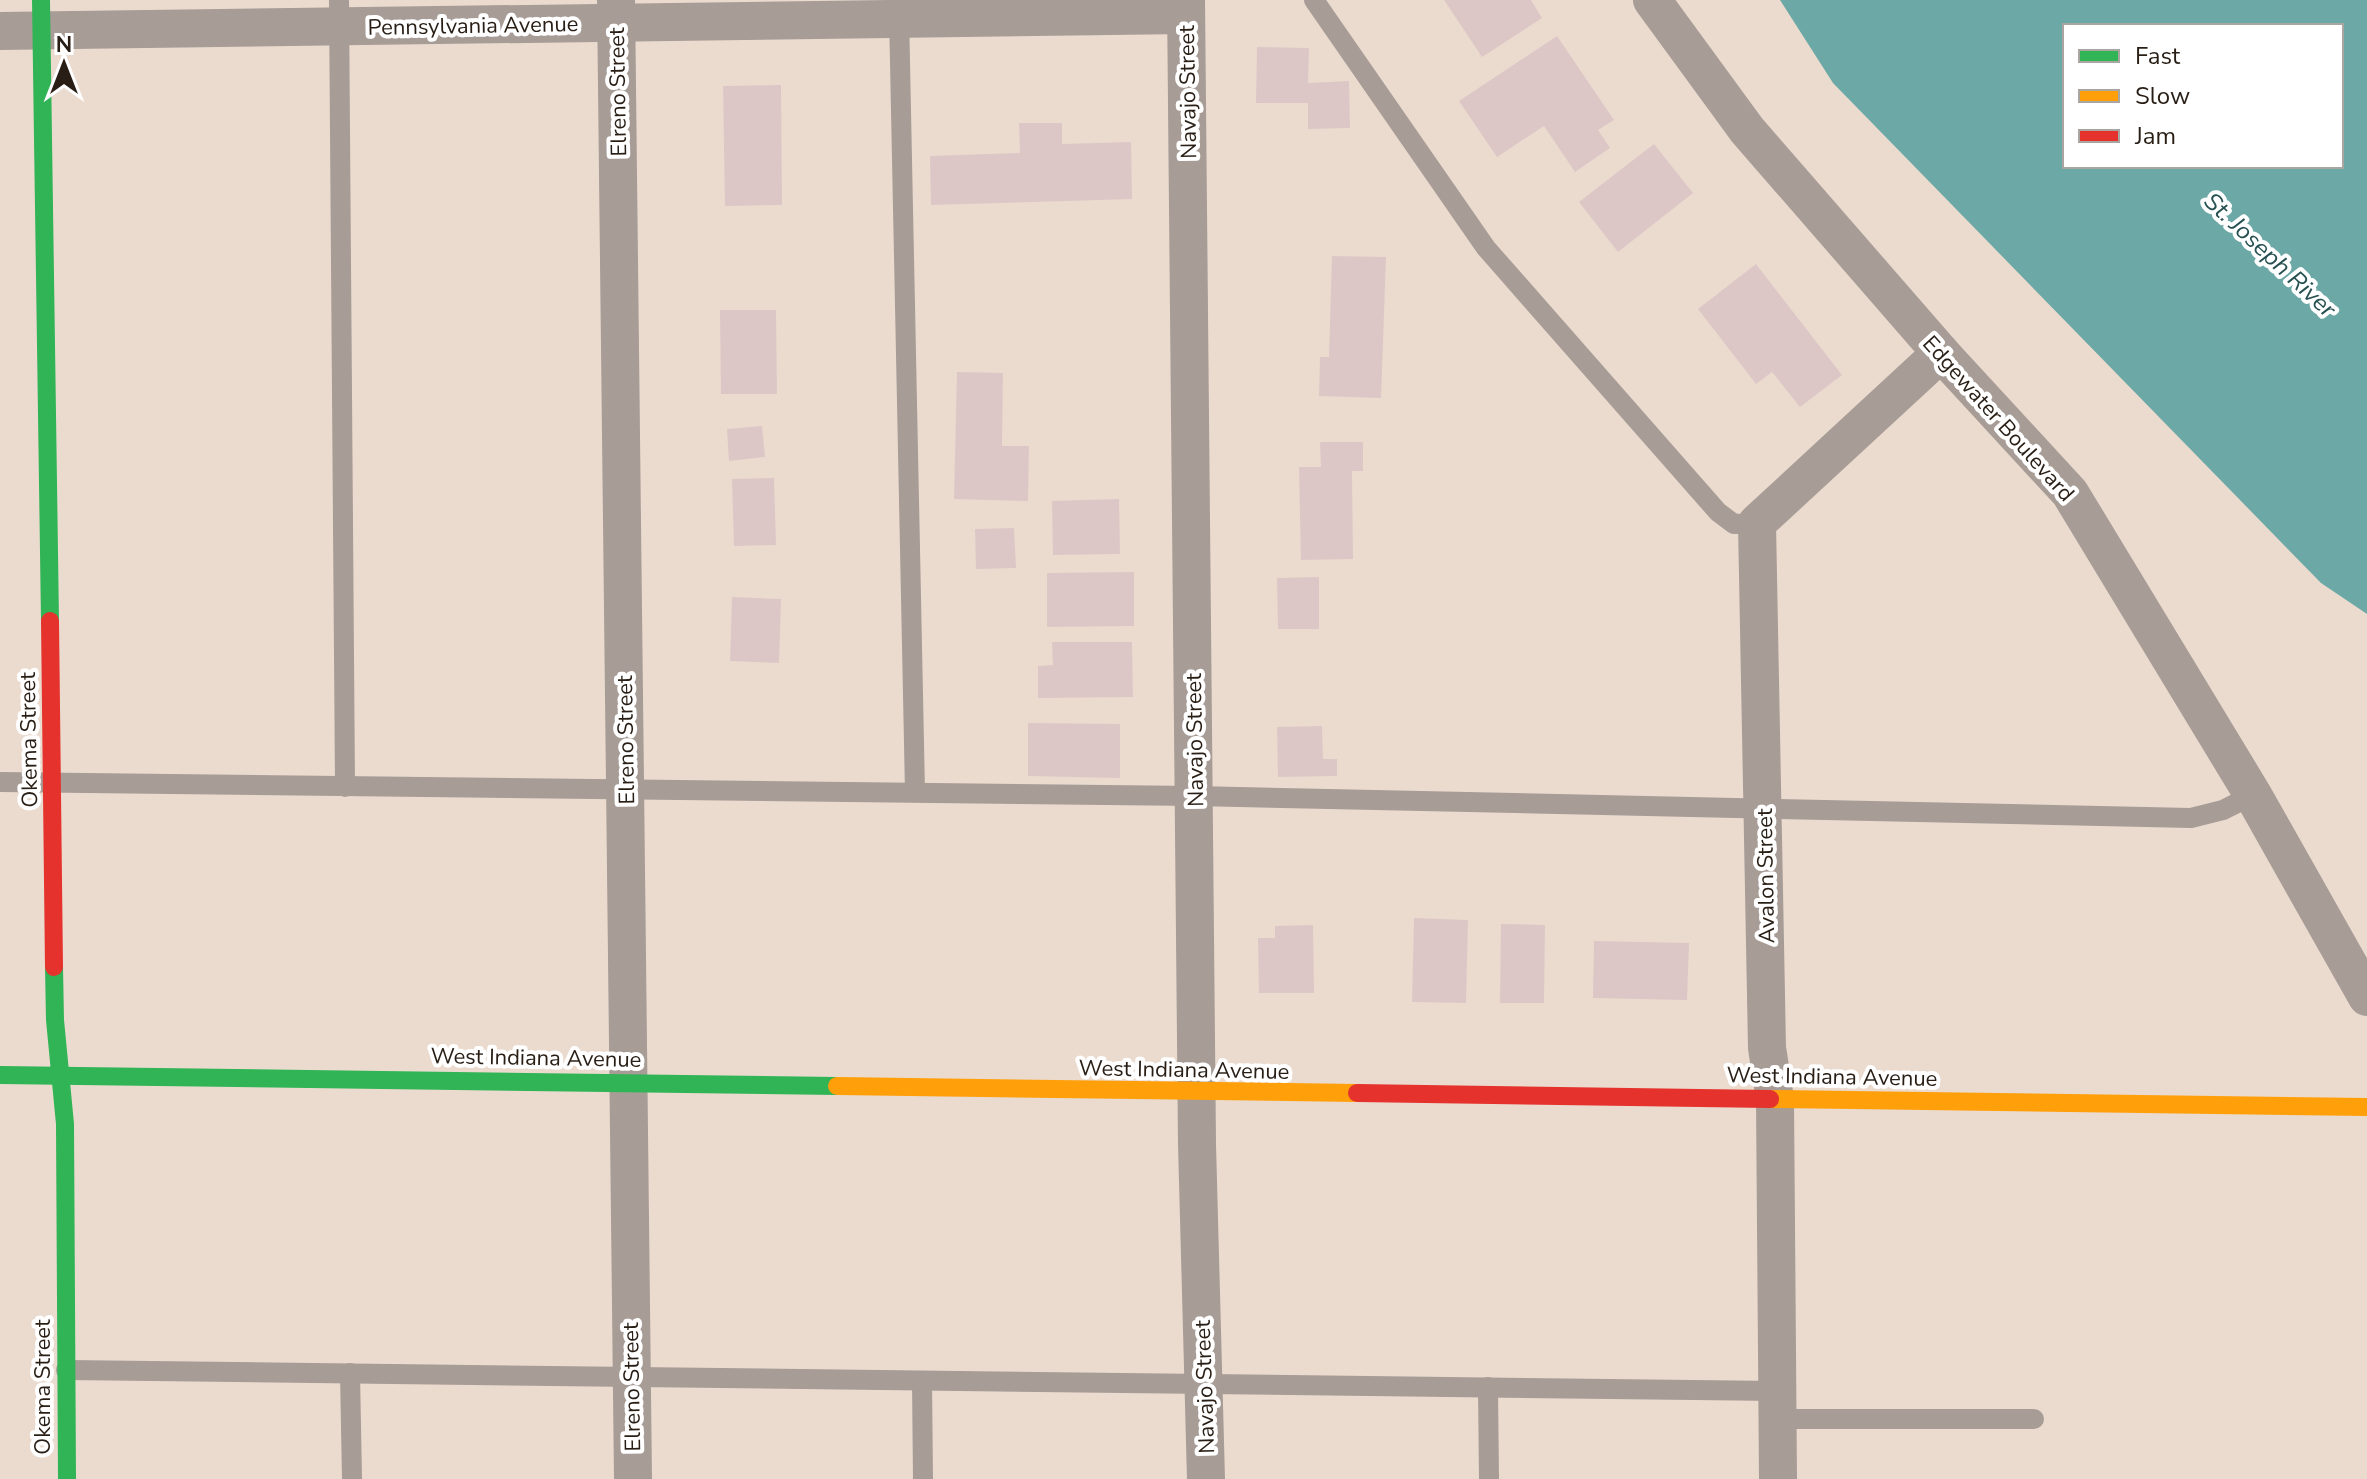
<svg xmlns="http://www.w3.org/2000/svg" width="2367" height="1479" viewBox="0 0 2367 1479" font-family="'Nunito Sans',sans-serif">
<style>
.water{fill:#6ca9a6;fill-rule:evenodd}
.building{fill:#dcc7c6}
.lines{fill:none;stroke-linecap:round;stroke-linejoin:round}
.lane{stroke:#a79c96;stroke-width:20}
.street{stroke:#a79c96;stroke-width:38}
.fast{stroke:#30b455;stroke-width:18}
.slow{stroke:#ff9f0a;stroke-width:18}
.jam{stroke:#e5322d;stroke-width:18}
.labels{text-anchor:middle;stroke-width:8;stroke-linejoin:round;paint-order:stroke}
.street-label{font-size:22px;fill:#281e15;stroke:#fff}
.water-label{font-size:24px;font-style:italic;fill:#265051;stroke:#fff}
</style>
<rect width="100%" height="100%" fill="#ebdbcf"/>
<path class="water" d="M1780 0H2367V614L2321 583 1833 83ZM2065 26H2341V166H2065Z"/>
<g class="building">
<polygon points="1444,0 1531,0 1542,18 1482,57"/>
<polygon points="1557,36 1614,120 1598,130 1610,148 1575,172 1544,126 1497,157 1459,101"/>
<polygon points="1257,47 1309,48 1308,83 1349,81 1350,128 1308,129 1308,103 1256,103"/>
<polygon points="781,85 782,205 725,206 723,86"/>
<polygon points="1019,123 1062,123 1062,144 1131,142 1132,199 931,205 930,156 1020,153"/>
<polygon points="1654,144 1693,193 1618,252 1579,202"/>
<polygon points="1332,256 1386,257 1381,398 1319,396 1320,357 1329,357"/>
<polygon points="1756,264 1842,375 1800,407 1772,372 1756,384 1698,309"/>
<polygon points="720,310 776,310 777,394 721,394"/>
<polygon points="957,372 1003,373 1002,446 1029,446 1028,501 954,499"/>
<polygon points="762,426 765,457 729,461 727,429"/>
<polygon points="1320,442 1363,442 1363,471 1352,471 1353,559 1301,560 1299,467 1321,467"/>
<polygon points="774,478 776,545 734,546 732,479"/>
<polygon points="1119,499 1120,554 1053,555 1052,501"/>
<polygon points="1014,528 1016,568 976,569 975,529"/>
<polygon points="1134,572 1134,626 1047,627 1047,573"/>
<polygon points="1319,577 1319,629 1278,629 1277,578"/>
<polygon points="732,597 781,599 779,663 730,661"/>
<polygon points="1052,642 1132,642 1133,697 1038,698 1038,666 1053,665"/>
<polygon points="1028,723 1120,724 1120,778 1028,776"/>
<polygon points="1322,726 1323,759 1337,759 1337,776 1278,777 1277,727"/>
<polygon points="1414,918 1468,920 1466,1003 1412,1002"/>
<polygon points="1501,924 1545,925 1544,1003 1500,1003"/>
<polygon points="1313,925 1314,993 1259,993 1258,938 1275,938 1275,926"/>
<polygon points="1594,941 1689,943 1687,1000 1593,998"/>
</g>
<g class="lines">
<g class="lane">
<polyline points="339,0 345,787"/>
<polyline points="1314,0 1486,248 1718,512 1734,524 1757,523"/>
<polyline points="899,13 915,792"/>
<polyline points="0,782 1195,796 2191,818 2223,810 2253,795"/>
<polyline points="66,1370 1778,1391"/>
<polyline points="350,1373 352,1479"/>
<polyline points="922,1381 923,1479"/>
<polyline points="1488,1387 1489,1479"/>
<polyline points="1778,1419 2034,1419"/>
</g>
<g class="street">
<polyline points="616,0 633,1479"/>
<polyline points="1186,0 1197,1144 1206,1479"/>
<polyline points="1652,0 1747,130 1941,353 2070,493 2253,795 2367,997"/>
<polyline points="0,31 1186,15"/>
<polyline points="1778,1479 1775,1099 1767,1048 1757,523 1941,353"/>
</g>
<g class="fast">
<polyline points="41,0 50,621"/>
<polyline points="54,967 55,1020 65,1124 67,1479"/>
<polyline points="0,1075 837,1086"/>
</g>
<g class="slow">
<polyline points="837,1086 1357,1093"/>
<polyline points="1770,1099 2367,1107"/>
</g>
<g class="jam">
<polyline points="50,621 54,967"/>
<polyline points="1357,1093 1770,1099"/>
</g>
</g>
<g class="labels">
<g class="street-label">
<text transform="translate(473 25) rotate(-1)" y="8">Pennsylvania Avenue</text>
<text transform="translate(617 92) rotate(-91)" y="8">Elreno Street</text>
<text transform="translate(1187 92) rotate(-91)" y="8">Navajo Street</text>
<text transform="translate(1999 418) rotate(48)" y="8">Edgewater Boulevard</text>
<text transform="translate(28 740) rotate(-91)" y="8">Okema Street</text>
<text transform="translate(625 740) rotate(-91)" y="8">Elreno Street</text>
<text transform="translate(1194 740) rotate(-91)" y="8">Navajo Street</text>
<text transform="translate(1765 876) rotate(-91)" y="8">Avalon Street</text>
<text transform="translate(536 1057) rotate(1)" y="8">West Indiana Avenue</text>
<text transform="translate(1184 1069) rotate(1)" y="8">West Indiana Avenue</text>
<text transform="translate(1832 1076) rotate(1)" y="8">West Indiana Avenue</text>
<text transform="translate(42 1387) rotate(-90)" y="8">Okema Street</text>
<text transform="translate(631 1387) rotate(-91)" y="8">Elreno Street</text>
<text transform="translate(1204 1387) rotate(-92)" y="8">Navajo Street</text>
</g>
<g class="water-label">
<text transform="translate(2270 255) rotate(43)" y="8">St. Joseph River</text>
</g>
</g>
<rect x="2063" y="24" width="280" height="144" fill="#ffffff" stroke="#a9a5a1" stroke-width="2"/>
<rect x="2079" y="50" width="40" height="12" fill="#30b455" stroke="#a9a5a1" stroke-width="2"/>
<text x="2135" y="64" font-size="24" fill="#281e15">Fast</text>
<rect x="2079" y="90" width="40" height="12" fill="#ff9f0a" stroke="#a9a5a1" stroke-width="2"/>
<text x="2135" y="104" font-size="24" fill="#281e15">Slow</text>
<rect x="2079" y="130" width="40" height="12" fill="#e5322d" stroke="#a9a5a1" stroke-width="2"/>
<text x="2135" y="144" font-size="24" fill="#281e15">Jam</text>
<g transform="translate(64 64)" stroke="#ffffff" stroke-width="6" paint-order="stroke">
<path d="M0-6L14 30L0 20L-14 30Z" fill="#281e15"/>
<text y="-12" font-size="22" font-weight="bold" text-anchor="middle" fill="#281e15">N</text>
</g>
</svg>
